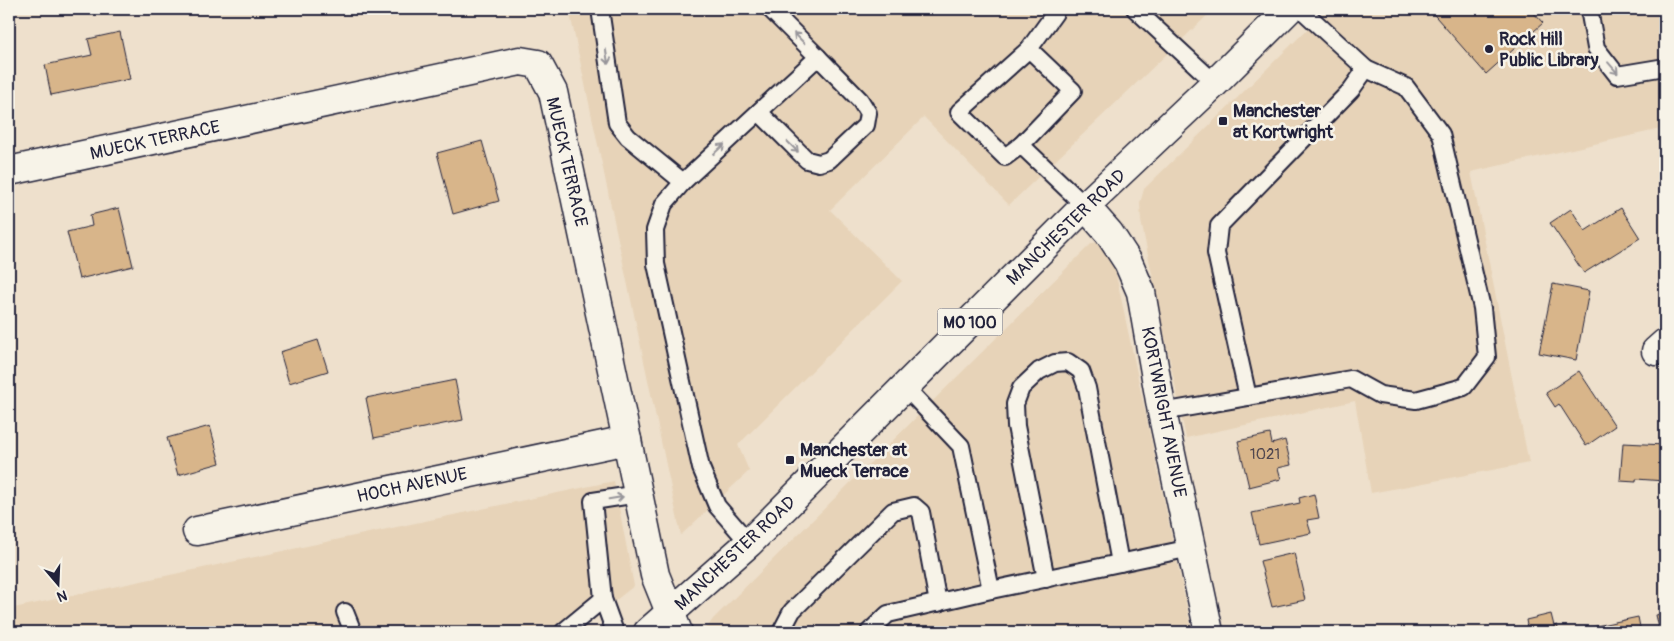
<svg xmlns="http://www.w3.org/2000/svg" width="1674" height="641" viewBox="0 0 1674 641" font-family="Pangolin,sans-serif">
<style>
.built{fill:#e7d3b8}
.building{fill:#d8b58a;stroke:#22223b}
.lines{fill:none;stroke-linecap:round;stroke-linejoin:round}
.service-casing{stroke:#22223b;stroke-width:20}
.minor-casing{stroke:#22223b;stroke-width:31}
.tertiary-casing{stroke:#22223b;stroke-width:31}
.primary-casing{stroke:#22223b;stroke-width:31}
.service{stroke:#f7f3e8;stroke-width:16}
.minor{stroke:#f7f3e8;stroke-width:28}
.tertiary{stroke:#f7f3e8;stroke-width:28}
.primary{stroke:#f7f3e8;stroke-width:28}
.oneway{stroke:#97959a}
.poi-dot{fill:#22223b;stroke:#f7f3e8;stroke-width:2}
.labels{text-anchor:middle;stroke-width:5;stroke-linejoin:round;paint-order:stroke}
.number-label{font-size:15px;fill:#50474f}
.shield{fill:#f7f3e8;stroke:#62616f;stroke-width:1}
.shield-label{font-size:16px;font-weight:bold;fill:#22223b}
.poi-label{font-size:18px;font-weight:bold;fill:#22223b;stroke:#f7f3e8;text-anchor:start}
.street-label{font-size:18px;fill:#22223b;stroke:#f7f3e8}
</style>
<rect width="100%" height="100%" fill="#eee0cc"/>
<filter id="ink" filterUnits="userSpaceOnUse"><feTurbulence type="fractalNoise" baseFrequency=".02" numOctaves="2"/><feDisplacementMap in="SourceGraphic" scale="10" xChannelSelector="R" yChannelSelector="G"/><feConvolveMatrix kernelMatrix="1 2 1 2 8 2 1 2 1" color-interpolation-filters="sRGB"/></filter>
<g filter="url(#ink)">
<g class="built">
<polygon points="569,9 1214,9 1009,205 924,117 830,210 902,281 738,445 749,471 681,535"/>
<polygon points="1328,9 1665,9 1665,128 1471,172 1529,463 1371,493 1355,401 1186,438 1141,221 1140,203 1144,189"/>
<polygon points="1105,241 1111,251 1192,632 704,632 713,619 1092,243"/>
<polygon points="614,481 634,586 575,632 9,632 9,609"/>
</g>
<g class="building">
<polygon points="1429,9 1530,9 1543,23 1486,74"/>
<polygon points="120,32 130,79 51,95 45,65 92,55 88,39"/>
<polygon points="482,141 499,201 453,214 437,153"/>
<polygon points="119,208 133,266 79,279 67,232 92,226 90,215"/>
<polygon points="1621,208 1640,238 1584,273 1550,223 1571,209 1585,231"/>
<polygon points="1553,284 1589,291 1576,360 1539,353"/>
<polygon points="318,340 328,371 289,383 280,352"/>
<polygon points="1579,371 1615,426 1586,446 1559,404 1555,407 1546,393"/>
<polygon points="455,380 463,420 374,438 366,398"/>
<polygon points="210,426 220,463 178,475 167,438"/>
<polygon points="1270,434 1272,444 1285,440 1291,465 1278,468 1281,479 1249,487 1238,441"/>
<polygon points="1623,443 1665,445 1665,481 1636,479 1636,482 1620,481"/>
<polygon points="1314,494 1319,518 1307,520 1311,533 1259,544 1252,513 1300,503 1299,498"/>
<polygon points="1294,553 1305,600 1272,607 1260,561"/>
<polygon points="1665,613 1665,632 1660,632 1656,615"/>
<polygon points="1551,614 1554,626 1557,625 1559,632 1525,632 1528,631 1526,620"/>
<polygon points="1638,617 1641,632 1578,632 1578,630"/>
</g>
<g class="lines">
<g class="service-casing">
<g id="service">
<polyline points="600,9 617,123 628,137 683,182"/>
<polyline points="1051,9 1055,13 1029,49 1073,91 1021,145 1085,206"/>
<polyline points="1135,9 1215,83"/>
<polyline points="1589,9 1596,48 1617,75 1665,67"/>
<polyline points="759,112 807,160 819,163 829,160 866,125 868,113 860,100 818,57"/>
<polyline points="1021,145 1005,157 959,112 1029,49"/>
<polyline points="905,387 961,446 991,590 1191,548"/>
<polyline points="1248,397 1216,253 1219,226 1351,90 1366,69"/>
<polyline points="1162,412 1351,379 1380,395 1416,400 1464,387 1487,357 1482,308 1441,134 1406,87 1366,69 1301,9"/>
<polyline points="749,543 717,506 701,468 656,264 655,230 664,204 683,182 818,57 770,9"/>
<polyline points="1046,579 1016,426 1015,404 1021,388 1039,371 1055,363 1068,362 1081,371 1087,388 1120,563"/>
<polyline points="345,612 353,632"/>
<polyline points="563,632 603,599"/>
<polyline points="615,632 603,599 593,501 638,494"/>
<polyline points="781,632 792,611 893,511 914,506 921,512 938,603"/>
<polyline points="869,632 888,614 991,590"/>
</g>
</g>
<g class="minor-casing">
<g id="minor">
<polyline points="9,171 520,61 538,64 553,92 627,440 655,575 678,632"/>
<polyline points="1656,351 1665,343"/>
<polyline points="197,531 627,440"/>
</g>
</g>
<g class="tertiary-casing">
<polyline id="tertiary" points="1085,206 1109,233 1128,262 1141,292 1162,412 1209,632"/>
</g>
<g class="primary-casing">
<polyline id="primary" points="648,632 749,543 1085,206 1215,83 1289,9"/>
</g>
<use href="#service" class="service"/>
<use href="#minor" class="minor"/>
<use href="#tertiary" class="tertiary"/>
<use href="#primary" class="primary"/>
</g>
<defs><path id="oneway-shaft" d="M-6 0H5M1.5-3L5.5 0L1.5 3" fill="none" stroke-width="1.6" stroke-linecap="round" stroke-linejoin="round" transform="scale(1.25)"/></defs>
<g class="oneway">
<use href="#oneway-shaft" transform="translate(799 38) rotate(-135)"/>
<use href="#oneway-shaft" transform="translate(607 57) rotate(81)"/>
<use href="#oneway-shaft" transform="translate(1613 68) rotate(49)"/>
<use href="#oneway-shaft" transform="translate(793 147) rotate(45)"/>
<use href="#oneway-shaft" transform="translate(719 149) rotate(-43)"/>
<use href="#oneway-shaft" transform="translate(616 498) rotate(-9)"/>
</g>
</g>
<g class="poi-dot">
<circle cx="1489" cy="49" r="5"/>
<rect x="1218" y="116" width="10" height="10" rx="2.5"/>
<rect x="785" y="455" width="10" height="10" rx="2.5"/>
</g>
<g class="labels">
<g class="number-label">
<text x="1265" y="459">1021</text>
</g>
<rect class="shield" x="937.5" y="308.5" width="65" height="27" rx="4"/>
<g class="shield-label">
<text x="970" y="328">MO 100</text>
</g>
<g class="poi-label">
<text x="1499" y="45">Rock Hill<tspan x="1499" dy="21">Public Library</tspan></text>
<text x="1233" y="117">Manchester<tspan x="1233" dy="21">at Kortwright</tspan></text>
<text x="800" y="456">Manchester at<tspan x="800" dy="21">Mueck Terrace</tspan></text>
</g>
<g class="street-label">
<text transform="translate(155 140) rotate(-12)" y="6">MUECK TERRACE</text>
<text transform="translate(567 162) rotate(77)" y="6">MUECK TERRACE</text>
<text transform="translate(1066 227) rotate(-44)" y="6">MANCHESTER ROAD</text>
<text transform="translate(1164 412) rotate(79)" y="6">KORTWRIGHT AVENUE</text>
<text transform="translate(412 485) rotate(-12)" y="6">HOCH AVENUE</text>
<text transform="translate(735 553) rotate(-43)" y="6">MANCHESTER ROAD</text>
</g>
</g>
<rect width="1674" height="641" fill="none" stroke="#f7f3e8" stroke-width="30"/>
<rect x="15" y="15" width="1644" height="611" fill="none" stroke="#22223b" stroke-width="2" filter="url(#ink)"/>
<g transform="translate(58 584) rotate(161)" stroke="#f7f3e8" stroke-width="4" paint-order="stroke">
<path d="M0-4L9 19L0 12L-9 19Z" fill="#22223b"/>
<text y="-8" font-size="14" font-weight="bold" text-anchor="middle" fill="#22223b">N</text>
</g>
</svg>
